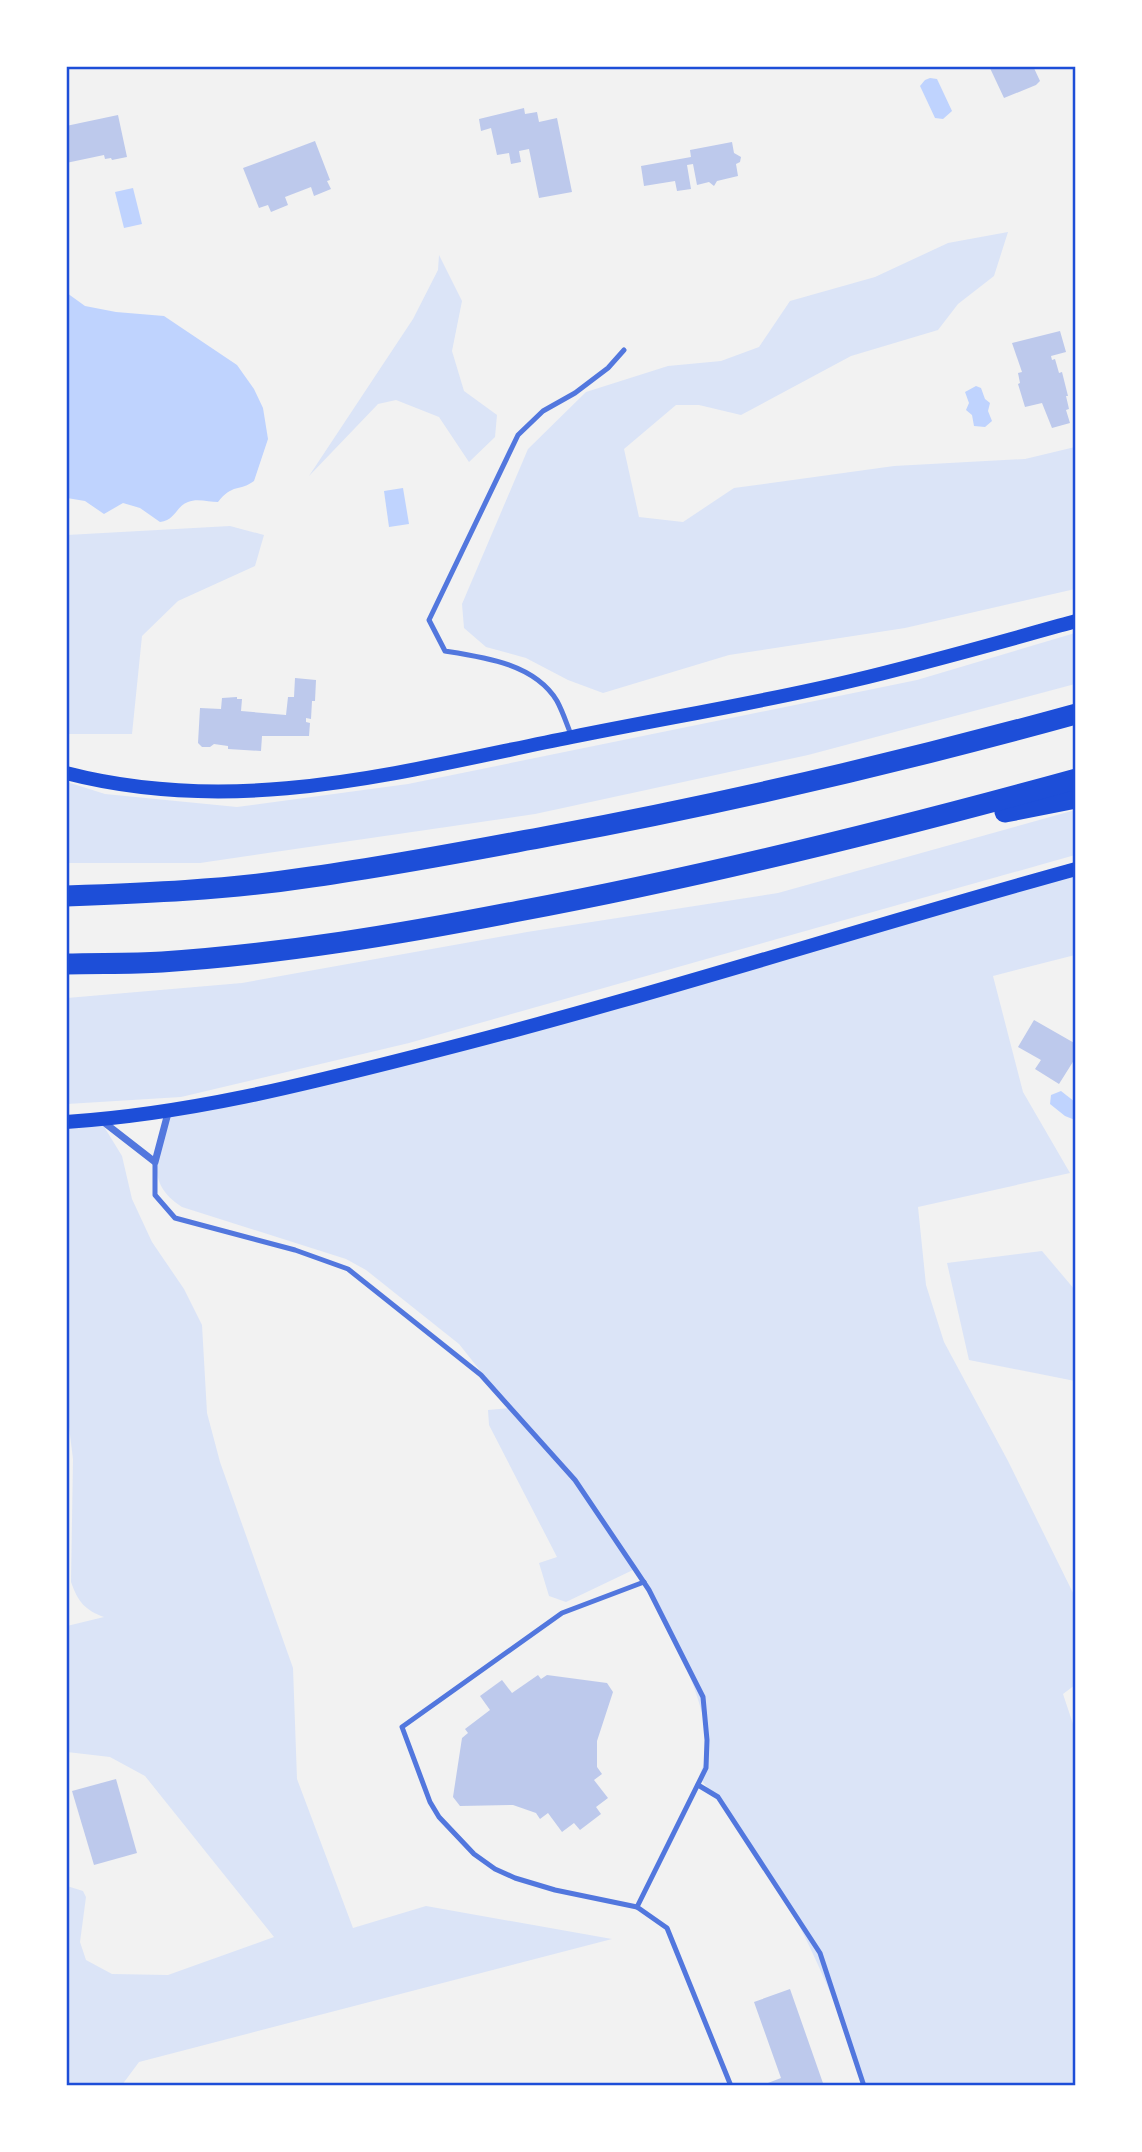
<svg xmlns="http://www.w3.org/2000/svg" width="1142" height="2152" viewBox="0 0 1142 2152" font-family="Overpass,sans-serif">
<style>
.green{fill:#dbe4f7}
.water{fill:#bfd3fe}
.building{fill:#bdc9ec}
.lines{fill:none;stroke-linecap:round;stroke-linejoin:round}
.service{stroke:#5277de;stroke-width:5}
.minor{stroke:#5277de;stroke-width:7}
.secondary{stroke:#1d4ed8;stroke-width:14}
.motorway{stroke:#1d4ed8;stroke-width:21}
.neatline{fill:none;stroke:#1d4ed8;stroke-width:2.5}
</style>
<rect width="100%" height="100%" fill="#f2f2f2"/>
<g class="green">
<polygon points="1008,232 994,276 958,304 938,330 851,356 741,415 699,405 676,405 624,449 639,517 683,522 734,488 894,466 1025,459 1075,447 1075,589 905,628 729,655 603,693 568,680 526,658 486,647 464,628 462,604 528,449 586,392 668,366 721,361 759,347 790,301 875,277 948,243"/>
<polygon points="439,255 462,301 452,351 464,391 497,415 495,437 469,462 439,417 396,400 378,404 309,476 413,319 438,270"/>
<polygon points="230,526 264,535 255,566 178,601 142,636 132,734 67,734 67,535"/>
<polygon points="1075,633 1075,684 808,755 535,814 200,863 67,863 67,782 105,794 237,807 408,784 917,680"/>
<polygon points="1075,810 1075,855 409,1043 181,1097 67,1104 67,998 242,983 527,932 778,893"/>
<path d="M1075 869V955L993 976 1023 1092 1070 1173 918 1207 926 1285 944 1342 1008 1461 1075 1597V1685L1063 1694 1076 1733 1075 2085H866C836 2002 802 1918 751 1844 736 1821 716 1799 699 1777 702 1767 709 1755 708 1745 705 1697 663 1609 635 1569L566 1602 549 1596 539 1563 557 1557 489 1425 488 1410 510 1408 459 1344 366 1270 346 1259 182 1207C142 1181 159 1152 168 1113L269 1092Z"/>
<path d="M67 1122 103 1125 122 1156 132 1199 152 1242 184 1289 202 1325 207 1413 220 1462 293 1668 297 1779 353 1928 426 1906 612 1939 139 2062 122 2085H67V1886L83 1891 86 1897 80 1942 86 1960 112 1974 168 1975 274 1937 145 1776 110 1757 67 1752V1626L104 1617C85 1610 78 1602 71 1582L73 1459 66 1403Z"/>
<polygon points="1042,1251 1075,1290 1075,1381 969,1360 947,1263"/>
</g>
<g class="water">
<polygon points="930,78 937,79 952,111 943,119 935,118 920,86 925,80"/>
<polygon points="133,188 142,224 124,228 115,192"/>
<path d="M67 293 85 306 116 312 164 316 237 365 254 389 263 408 268 439 254 481C239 492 233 483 218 502 209 502 197 498 188 502 175 507 176 520 160 522L140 508 123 503 104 514 85 501 67 498Z"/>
<polygon points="976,386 981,388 985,399 990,403 988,411 992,421 985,427 974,426 972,415 966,410 969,403 965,392"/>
<polygon points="403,488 409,524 389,527 384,491"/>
<polygon points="1061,1091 1075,1102 1075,1120 1065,1116 1050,1104 1051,1095"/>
</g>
<g class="building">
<polygon points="989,66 1033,66 1040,81 1036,85 1004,98"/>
<polygon points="524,108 525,114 537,112 539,122 557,118 572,192 539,198 529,149 519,151 521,162 511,164 509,153 497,155 491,128 481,131 479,119"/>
<polygon points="118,115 127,157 112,160 111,158 105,159 104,155 66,163 66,126"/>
<polygon points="315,141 330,180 327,181 331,189 314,196 311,187 285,197 288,205 271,212 268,205 259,208 243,168"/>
<polygon points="732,142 734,153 741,157 740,162 736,164 738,176 717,181 714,186 709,182 697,185 693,164 687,165 691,189 677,191 675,181 644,186 641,166 691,157 690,150"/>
<polygon points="1060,331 1066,352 1051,356 1052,360 1055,359 1059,373 1062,372 1068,396 1066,396 1069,409 1066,410 1070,423 1052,428 1042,403 1025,407 1018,384 1020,383 1018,373 1022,372 1012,343"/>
<polygon points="295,678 316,680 315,701 312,701 311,719 306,718 306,722 310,723 309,736 262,736 261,751 228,749 228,746 214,744 210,747 202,747 198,743 200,708 221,709 222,698 237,697 237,699 242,699 241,711 286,715 288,697 294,697"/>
<polygon points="1034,1020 1076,1044 1076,1057 1059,1084 1035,1069 1041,1060 1018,1047"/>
<polygon points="538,1675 541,1679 547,1675 607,1683 613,1692 597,1741 597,1767 602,1774 594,1780 608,1798 596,1807 601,1814 580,1830 574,1823 562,1832 548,1813 540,1819 536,1813 513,1805 460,1806 453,1797 462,1738 468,1733 465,1729 490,1710 480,1696 502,1680 512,1693"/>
<polygon points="116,1779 137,1853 94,1865 72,1791"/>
<polygon points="790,1989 824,2086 760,2086 781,2078 754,2002"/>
</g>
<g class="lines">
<g class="service">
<path d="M572 737C567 725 563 712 557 701 535 664 484 657 445 651L429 620 518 435 543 411 575 393 608 368 624 350"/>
<polyline points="155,1162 155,1195 175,1218 295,1250 348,1269 481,1375 575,1480 635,1569 649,1590 703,1697 707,1740 706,1768 637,1907"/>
<polyline points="644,1582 562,1613 402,1727 430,1802 439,1817 474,1854 495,1869 515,1878 555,1890 637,1907 667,1928 731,2086"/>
<polyline points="698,1785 718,1797 820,1953 864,2086"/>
</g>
<polyline class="minor" points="101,1120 155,1162 168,1113"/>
<g class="secondary">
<path d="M66 773C240 818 402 771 572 737 665 718 759 703 851 681 927 663 1001 642 1076 621"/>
<path d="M66 1122C189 1114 306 1084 424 1054 643 999 858 929 1076 869"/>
</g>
<g class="motorway">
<polyline points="1005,812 1076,798"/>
<path d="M66 896C146 893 226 890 304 878 386 867 468 851 549 836 726 803 902 762 1076 714"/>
<path d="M66 964C98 963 130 964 162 962 282 954 401 934 519 911 706 876 891 830 1076 779"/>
</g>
</g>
<rect width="1142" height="2152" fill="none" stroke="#ffffff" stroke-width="136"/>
<rect x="68" y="68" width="1006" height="2016" class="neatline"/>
</svg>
